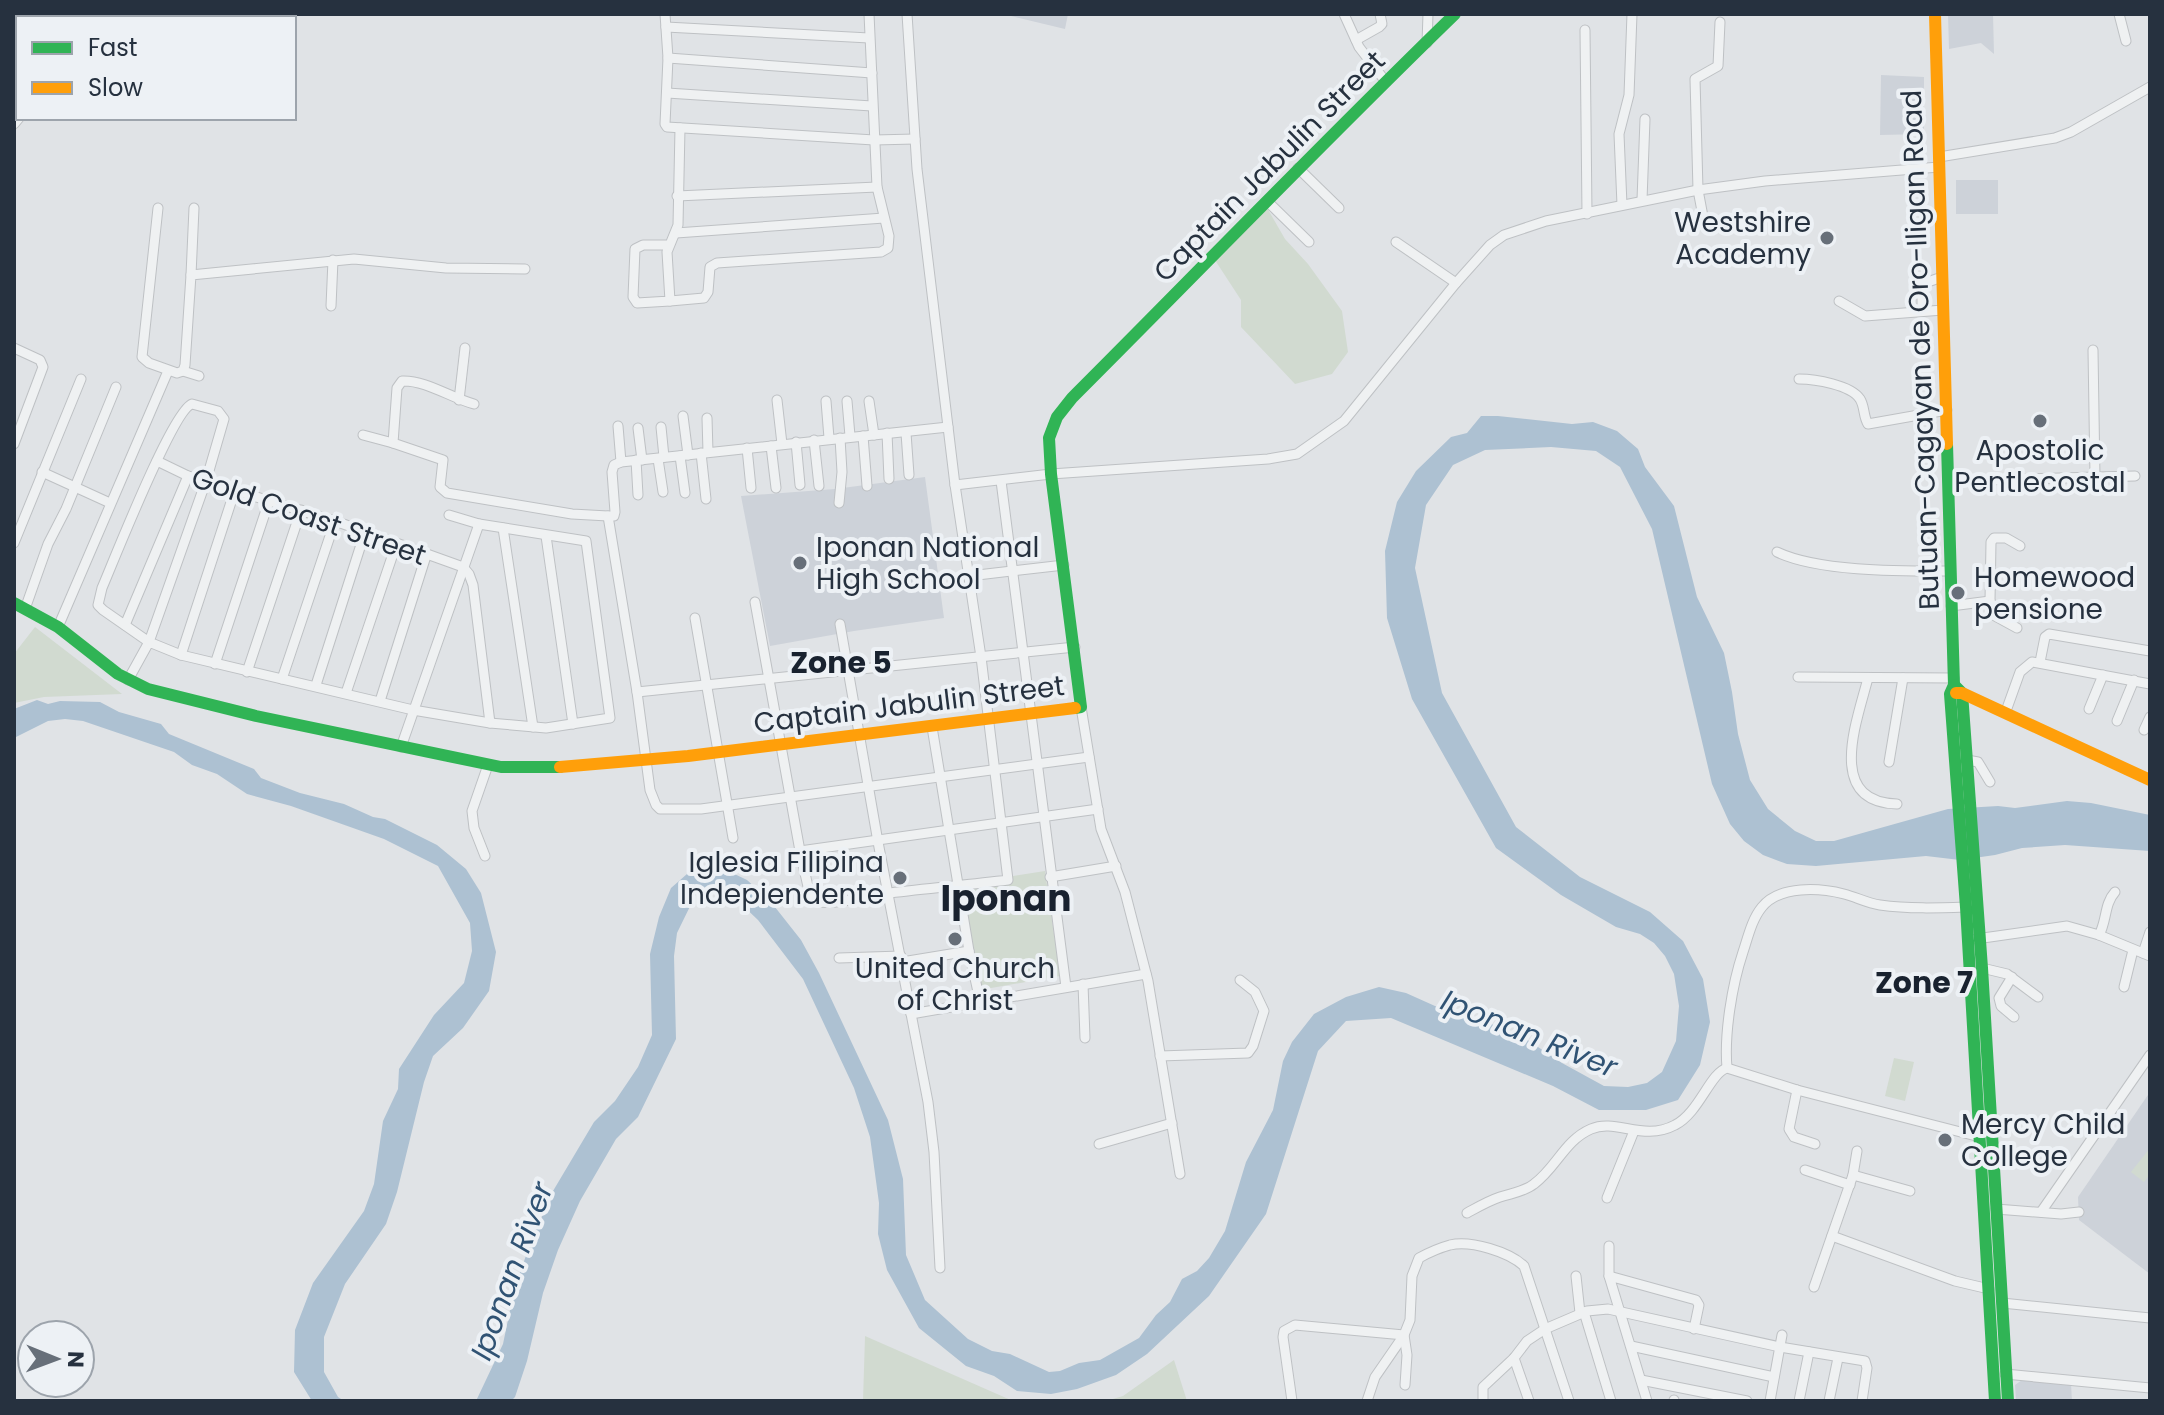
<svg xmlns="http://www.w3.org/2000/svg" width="2164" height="1415" viewBox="0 0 2164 1415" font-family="Poppins,sans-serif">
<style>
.built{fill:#cdd2d9}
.green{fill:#d1dad0}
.water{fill:#adc1d2}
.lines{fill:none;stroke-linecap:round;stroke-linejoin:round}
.street-casing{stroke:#bec1c4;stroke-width:11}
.street{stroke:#eff1f2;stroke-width:9}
.fast{stroke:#30b455;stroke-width:12}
.slow{stroke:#ff9f0a;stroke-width:12}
.poi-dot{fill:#676f79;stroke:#edf1f5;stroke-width:3}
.labels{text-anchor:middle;stroke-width:8;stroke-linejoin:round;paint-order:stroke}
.street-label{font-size:28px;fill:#26313f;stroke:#edf1f5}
.poi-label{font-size:28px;fill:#26313f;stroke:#edf1f5;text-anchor:start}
.neighbourhood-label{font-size:30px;font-weight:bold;fill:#19222f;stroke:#edf1f5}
.water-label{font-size:30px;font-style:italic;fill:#305374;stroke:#edf1f5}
.district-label{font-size:36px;font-weight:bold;fill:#19222f;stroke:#edf1f5}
</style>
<rect width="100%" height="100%" fill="#e0e3e6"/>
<g class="built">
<polygon points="1003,14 1068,14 1065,29"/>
<polygon points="1948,14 1993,14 1994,54 1981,43 1949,49"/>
<polygon points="1881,75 1924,77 1924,134 1880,135"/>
<rect x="1956" y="180" width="42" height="34"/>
<polygon points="925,477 944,618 854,631 770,646 741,496 835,489"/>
<polygon points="2150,1092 2150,1274 2079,1220 2078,1197"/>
<polygon points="2022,1380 2071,1384 2072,1401 2016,1401 2015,1385"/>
</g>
<g class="green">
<polygon points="1263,201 1285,239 1308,264 1342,311 1348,352 1332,374 1295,384 1241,327 1241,300 1211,254"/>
<polygon points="35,627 122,694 44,697 14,703 14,654"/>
<polygon points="1045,871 1060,976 980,990 961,884"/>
<polygon points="1894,1058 1914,1062 1905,1101 1885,1096"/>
<polygon points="2150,1148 2150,1174 2144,1182 2131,1172"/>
<polygon points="865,1336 1013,1401 863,1401"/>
<polygon points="1174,1360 1187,1401 1106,1401 1123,1396"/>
</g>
<g class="water">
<polygon points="1481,416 1498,416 1572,424 1593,422 1617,431 1638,449 1645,467 1674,506 1697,597 1724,653 1732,692 1738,734 1750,780 1768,809 1795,831 1816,841 1834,841 1948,809 1998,806 2015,808 2067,801 2091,803 2150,815 2150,851 2065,845 2022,848 1995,855 1960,860 1926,856 1816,866 1787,864 1763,855 1744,841 1730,824 1712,784 1652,529 1620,467 1596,451 1551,447 1485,450 1453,465 1426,505 1415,568 1442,693 1516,827 1580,877 1650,912 1683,941 1703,979 1710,1022 1700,1065 1678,1100 1646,1110 1599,1110 1553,1086 1391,1018 1346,1021 1318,1051 1266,1214 1209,1296 1147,1354 1116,1375 1077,1389 1051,1394 1017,1391 994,1376 966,1366 919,1328 887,1270 878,1234 879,1203 870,1137 854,1088 803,979 758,920 737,900 717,890 698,890 677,933 674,956 676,1039 638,1117 616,1139 580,1201 558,1250 543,1293 527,1361 515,1397 511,1401 476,1401 503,1344 515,1286 531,1242 553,1191 594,1122 615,1101 638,1067 652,1035 650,954 659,917 671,888 695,867 722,868 747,880 771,902 801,940 819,973 888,1120 903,1179 906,1255 925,1300 968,1339 992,1351 1010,1354 1049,1372 1060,1371 1079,1363 1100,1360 1139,1338 1156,1315 1170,1302 1182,1279 1197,1271 1209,1258 1225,1231 1246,1162 1273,1110 1283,1061 1292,1042 1314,1014 1346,997 1379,987 1406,993 1435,1006 1475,1017 1526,1039 1562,1063 1604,1086 1628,1087 1647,1083 1662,1072 1676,1041 1679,1006 1674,974 1665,956 1654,943 1640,934 1616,927 1561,895 1496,848 1412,699 1387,618 1385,551 1397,502 1416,471 1451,437 1467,433"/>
<polygon points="37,700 48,704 60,701 100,702 119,712 161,724 169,734 254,769 261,778 300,793 344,804 373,817 385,819 437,845 466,869 481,893 496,952 489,991 463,1028 433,1056 424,1082 397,1192 386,1224 345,1284 324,1337 324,1372 338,1397 344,1401 312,1401 294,1372 295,1330 313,1283 364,1211 374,1184 383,1121 398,1089 399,1069 434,1015 464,983 472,951 470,923 438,866 384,839 291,806 247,794 217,774 192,765 174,752 83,721 65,719 48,721 14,738 14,709"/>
</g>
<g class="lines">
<g class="street-casing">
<g id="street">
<polyline points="665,14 668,58 665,124 667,127 874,140 915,139"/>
<polyline points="1344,14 1359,47 1386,82"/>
<polyline points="2119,14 2126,41"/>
<polyline points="47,18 52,14"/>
<polyline points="125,18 129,14"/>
<polyline points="666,27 869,38"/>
<polyline points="1585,30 1587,214"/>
<polyline points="1356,40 1379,27 1382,24 1380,14"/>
<polyline points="1427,43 1428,14"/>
<polyline points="14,47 18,43"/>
<polyline points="668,58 872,73"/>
<polyline points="667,93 872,106"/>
<polyline points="14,108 18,111"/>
<polyline points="14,124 19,118"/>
<polyline points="1939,157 2055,138 2071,132 2150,87"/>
<polyline points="1298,168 1339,208"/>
<polyline points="677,196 877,187"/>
<polyline points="1642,200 1645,119"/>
<polyline points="1268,202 1309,242"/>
<polyline points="1622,205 1619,134 1629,95 1632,14"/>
<polyline points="158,208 142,357 149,363 177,373 183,371 185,365 191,275 354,259 446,268 525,269"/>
<polyline points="1705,227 1698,190 1695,79 1718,66 1720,22"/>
<polyline points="676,233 884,218"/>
<polyline points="1396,242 1456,283"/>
<polyline points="668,245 643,245 635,249 633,297 637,303 670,301 667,252 678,225 680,128"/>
<polyline points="191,275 194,208"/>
<polyline points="670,301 704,298 708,292 710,267 717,263 881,252 888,248 889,236 877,187 869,14"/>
<polyline points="1839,301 1865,316 1943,310"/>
<polyline points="331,306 333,260"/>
<polyline points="1922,311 1922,284 1942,277"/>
<polyline points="14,348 40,360 43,367 14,444"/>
<polyline points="2093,350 2095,477"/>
<polyline points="183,371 199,376"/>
<path d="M1799 379C1815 379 1851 385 1860 399 1865 407 1863 416 1868 424L1947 410"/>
<polyline points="459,400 465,348"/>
<polyline points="777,400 782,444"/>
<polyline points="826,401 829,438"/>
<polyline points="847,401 850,436"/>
<polyline points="869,401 874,435"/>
<path d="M474 404C451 398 426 380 402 381L397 388 393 443 443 460 440 487 447 493 572 514 608 516"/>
<polyline points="683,416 688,455"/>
<polyline points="707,418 708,452"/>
<polyline points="618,426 621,462"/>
<polyline points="661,427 664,457"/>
<polyline points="948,427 621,462 614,465 612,472 615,512 614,516 608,516 637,692 650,790 656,805 660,809 701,809 1089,757"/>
<polyline points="638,428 642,460"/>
<polyline points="887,433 889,479"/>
<polyline points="906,433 909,475"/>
<polyline points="363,435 393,443"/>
<polyline points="863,436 867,486"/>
<polyline points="814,440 819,486"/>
<polyline points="796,442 800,485"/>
<polyline points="771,446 776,488"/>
<polyline points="747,448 751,488"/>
<polyline points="701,453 706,499"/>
<polyline points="680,456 685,493"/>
<polyline points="658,459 663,492"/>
<polyline points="636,460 638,495"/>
<polyline points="157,461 188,476 335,521 463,567 469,574 473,585 490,723"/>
<polyline points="42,472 110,503"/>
<polyline points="1001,481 1066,987"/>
<polyline points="1948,481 2135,476"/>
<polyline points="955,485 1051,474 1268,459 1297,454 1344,421 1456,283 1490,245 1504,235 1546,221 1698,190 1765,181 1939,167"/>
<polyline points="839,503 842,472 840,438"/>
<polyline points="503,528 533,727"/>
<polyline points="546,536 573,724"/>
<polyline points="14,543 81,379"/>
<path d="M1777 552C1819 572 1902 571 1950 571"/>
<polyline points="969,576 1064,565"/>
<polyline points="1990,601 1991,542 1994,538 2006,538 2020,546"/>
<path d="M755 602 800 851 811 900C829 908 869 895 890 893 929 888 969 885 1008 880L981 657 955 485 917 169 907 14"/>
<polyline points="1951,606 1990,601 1995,616 2017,628"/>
<polyline points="25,609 48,544 66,509 116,387"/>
<polyline points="695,618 733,838"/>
<polyline points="840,624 878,842 928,1102 934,1152 940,1268"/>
<polyline points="125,625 188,476"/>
<polyline points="58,627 168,371"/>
<polyline points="181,655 235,490"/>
<polyline points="2040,662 2045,637 2049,634 2150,651"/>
<polyline points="215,664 269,501"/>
<polyline points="247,672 301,510"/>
<polyline points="1798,677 1954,678"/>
<path d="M1868 678C1857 721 1825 802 1897 804"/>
<polyline points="282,679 335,521"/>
<path d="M128 680 149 642 206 481 224 419 218 411 192 404C173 410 114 560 102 588L98 605 103 610 149 642 181 655 413 710 490 723 546 728 610 718 586 541 479 524 449 515"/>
<polyline points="316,685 365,532"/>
<polyline points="637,692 1075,647"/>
<polyline points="346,693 396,545"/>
<polyline points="380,701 426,556"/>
<polyline points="1081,707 1101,829 1125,892 1148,981 1180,1174"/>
<polyline points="2089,709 2103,675"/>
<polyline points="2006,711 2020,672 2032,662 2150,684"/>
<polyline points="2117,721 2134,680"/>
<polyline points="932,727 969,951 980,1001"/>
<polyline points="2144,730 2150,717"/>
<polyline points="401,747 479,524"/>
<polyline points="1967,760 1978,762 1990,782"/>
<polyline points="1889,762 1903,678"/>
<polyline points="800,851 1098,809"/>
<polyline points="485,856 474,828 472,811 488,765"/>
<polyline points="1050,877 1116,866"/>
<path d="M2099 935C2107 921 2104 904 2115 892"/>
<polyline points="1976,939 2067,926 2099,935 2150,956"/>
<polyline points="2143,953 2150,932"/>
<polyline points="839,958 901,956"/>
<polyline points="902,962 969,951"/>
<polyline points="1982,968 2007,974 2038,997"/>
<polyline points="2012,977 1999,998 2001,1006 2014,1017"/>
<polyline points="1083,984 1085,1038"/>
<polyline points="2124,987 2133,950"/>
<polyline points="911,1014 1146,974"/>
<polyline points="1160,1056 1248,1053 1253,1046 1264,1011 1255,992 1240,980"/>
<path d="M1727 1068C1724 1034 1732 985 1743 952 1748 937 1752 919 1762 907 1780 885 1820 888 1844 894 1856 897 1867 903 1880 905 1909 909 1937 908 1966 907"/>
<polyline points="1797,1090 1789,1129 1794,1137 1815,1144"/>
<polyline points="1099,1144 1172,1123"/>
<polyline points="1805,1170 1850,1185"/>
<polyline points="1853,1175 1910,1191"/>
<polyline points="1607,1198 1634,1131"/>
<polyline points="1996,1209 2061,1214 2079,1212"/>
<polyline points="2041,1212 2150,1055"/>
<path d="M1467 1213C1478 1207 1488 1201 1500 1197 1512 1193 1524 1192 1534 1184 1556 1168 1565 1140 1591 1129 1616 1118 1643 1142 1675 1125 1699 1113 1710 1073 1727 1068L1797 1090 1980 1137"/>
<polyline points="1832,1236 1955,1281 1989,1289"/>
<polyline points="1576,1276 1580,1313"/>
<polyline points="1609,1276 1609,1246"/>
<polyline points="1814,1287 1853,1175 1857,1151"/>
<polyline points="2002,1303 2150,1318"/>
<polyline points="1584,1312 1611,1401"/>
<polyline points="1631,1346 1774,1377"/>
<polyline points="1514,1358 1529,1401"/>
<polyline points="2005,1374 2150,1388"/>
<polyline points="1641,1380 1747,1401"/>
<polyline points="1674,1400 1674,1401"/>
<polyline points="1292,1401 1283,1337 1284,1331 1295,1325 1404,1335 1407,1355 1405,1385"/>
<path d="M1367 1401 1375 1377 1404 1335 1410 1320 1412 1276 1419 1258C1428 1253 1439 1248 1450 1245 1471 1240 1509 1252 1524 1266L1569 1401"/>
<polyline points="1483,1401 1483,1387 1514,1358 1527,1341 1545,1329 1587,1311 1608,1309 1780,1347 1865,1361 1867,1368 1862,1401"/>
<polyline points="1647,1401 1609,1276 1696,1300 1699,1305 1694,1329"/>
<polyline points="1770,1401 1782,1335"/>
<polyline points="1799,1401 1809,1352"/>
<polyline points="1829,1401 1838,1358"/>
</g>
</g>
<use href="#street" class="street"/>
<g class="fast">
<polyline points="1947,444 1954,685 1950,694 1966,907 1995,1401"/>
<polyline points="14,603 58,627 118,674 148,689 256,716 501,767 560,767"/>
<polyline points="1954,685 1962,693 1982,968 2008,1401"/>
<path d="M1075 708 1081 707 1051 474 1049 438 1057 417 1072 398C1200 270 1325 140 1455 14"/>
</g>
<g class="slow">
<polyline points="1935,14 1947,444"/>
<polyline points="1956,693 1962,693 2150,780"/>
<polyline points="560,767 688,756 1075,708"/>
</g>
</g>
<g class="poi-dot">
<circle cx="1827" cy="238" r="8"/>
<circle cx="2040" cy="421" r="8"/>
<circle cx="800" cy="563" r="8"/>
<circle cx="1958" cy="593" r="8"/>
<circle cx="900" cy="878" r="8"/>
<circle cx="955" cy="939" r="8"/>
<circle cx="1945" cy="1140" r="8"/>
</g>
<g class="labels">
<g class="street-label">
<text transform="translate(1269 166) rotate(-45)" y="10">Captain Jabulin Street</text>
<text transform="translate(1920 350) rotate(-92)" y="10">Butuan-Cagayan de Oro-Iligan Road</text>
<text transform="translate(309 516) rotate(19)" y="10">Gold Coast Street</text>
<text transform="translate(909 704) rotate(-7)" y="10">Captain Jabulin Street</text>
</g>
<g class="poi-label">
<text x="1811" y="232" text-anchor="end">Westshire<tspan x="1811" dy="32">Academy</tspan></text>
<text x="2040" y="460" text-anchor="middle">Apostolic<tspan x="2040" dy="32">Pentlecostal</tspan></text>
<text x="816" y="557">Iponan National<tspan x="816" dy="32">High School</tspan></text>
<text x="1974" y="587">Homewood<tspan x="1974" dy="32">pensione</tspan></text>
<text x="884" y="872" text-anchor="end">Iglesia Filipina<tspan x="884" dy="32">Indepiendente</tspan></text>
<text x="955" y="978" text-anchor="middle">United Church<tspan x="955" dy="32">of Christ</tspan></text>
<text x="1961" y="1134">Mercy Child<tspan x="1961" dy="32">College</tspan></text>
</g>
<g class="neighbourhood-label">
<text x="841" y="673">Zone 5</text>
<text x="1924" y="993">Zone 7</text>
</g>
<g class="water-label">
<text transform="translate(1529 1034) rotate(22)" y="10">Iponan River</text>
<text transform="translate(512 1271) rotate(-70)" y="10">Iponan River</text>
</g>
<g class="district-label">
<text x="1006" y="911">Iponan</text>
</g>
</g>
<rect width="2164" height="1415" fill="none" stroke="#26313f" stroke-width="32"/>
<rect x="16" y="16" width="280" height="104" fill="#edf1f5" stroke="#9da4ac" stroke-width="2"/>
<rect x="32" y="42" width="40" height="12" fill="#30b455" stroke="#9da4ac" stroke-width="2"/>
<text x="88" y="56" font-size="24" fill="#26313f">Fast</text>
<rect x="32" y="82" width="40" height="12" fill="#ff9f0a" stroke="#9da4ac" stroke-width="2"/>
<text x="88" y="96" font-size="24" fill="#26313f">Slow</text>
<g transform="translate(56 1359) rotate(91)"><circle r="38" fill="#edf1f5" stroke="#9da4ac" stroke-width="2"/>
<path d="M0-6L14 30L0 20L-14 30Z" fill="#676f79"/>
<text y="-12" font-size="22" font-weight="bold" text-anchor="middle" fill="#26313f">N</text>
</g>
</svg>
